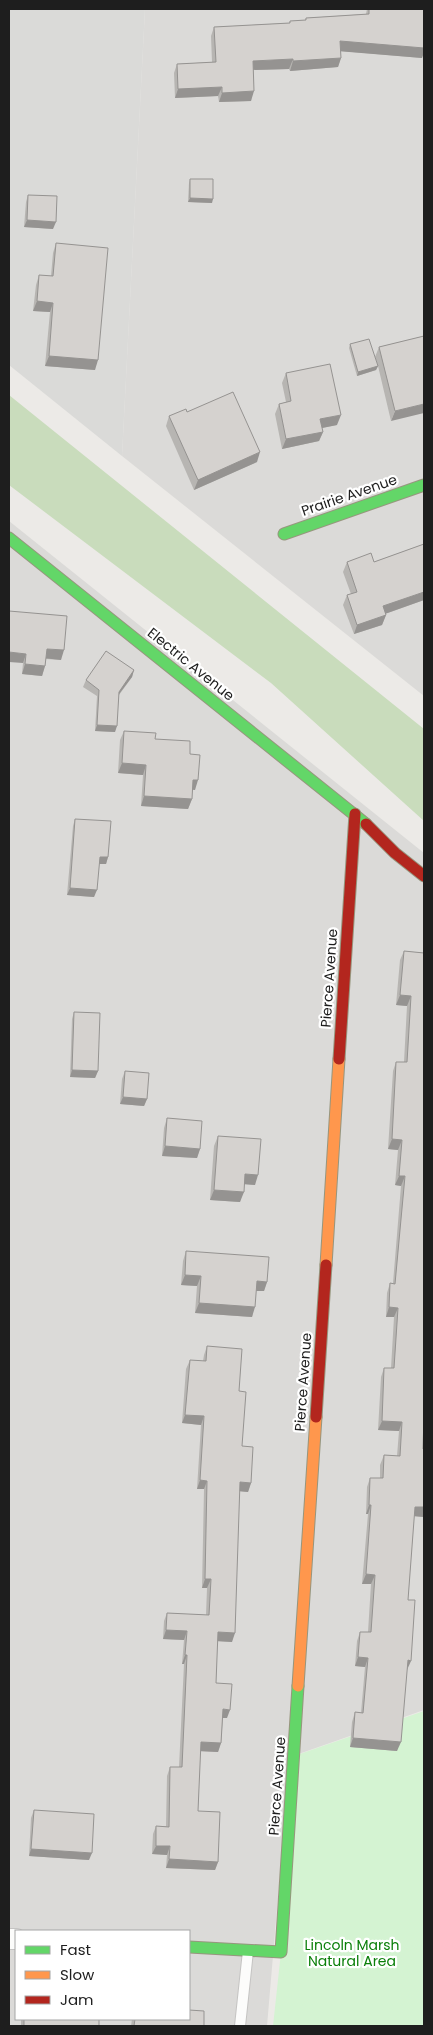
<svg xmlns="http://www.w3.org/2000/svg" width="433" height="2035" viewBox="0 0 433 2035" font-family="Poppins,sans-serif">
<style>
.residential{fill:#dbdad8;fill-rule:evenodd}
.religious{fill:#dadad8}
.forest{fill:#c9dcbc}
.park{fill:#d4f3d2}
.lines{fill:none;stroke-linecap:round;stroke-linejoin:round}
.lane-casing{stroke:#c5c4c3;stroke-width:12}
.street-casing{stroke:#c5c4c3;stroke-width:22}
.fast-casing{stroke:#97967e;stroke-width:13}
.slow-casing{stroke:#97967e;stroke-width:13}
.jam-casing{stroke:#97967e;stroke-width:13}
.lane{stroke:#fcfcfb;stroke-width:10}
.street{stroke:#fcfcfb;stroke-width:20}
.fast{stroke:#63d668;stroke-width:11}
.slow{stroke:#ff974d;stroke-width:11}
.jam{stroke:#b3261e;stroke-width:11}
.wall{fill:#b7b5b2}
.shaded-wall{fill:#959391}
.building{fill:#d5d2cf;stroke:#959391}
.labels{text-anchor:middle;stroke-width:4.5;stroke-linejoin:round;paint-order:stroke}
.street-label{font-size:14px;fill:#1e1e1e;stroke:#fff}
.park-label{font-size:14px;fill:#0a7f09;stroke:#fff}
</style>
<rect width="100%" height="100%" fill="#eceae7"/>
<g class="residential">
<polygon points="145,9 424,9 424,696 122,456"/>
<path d="M9 521 424 853V1710L290 1757 267 2026H9ZM16 1931H189V2019H16Z"/>
</g>
<polygon class="religious" points="9,9 145,9 122,456 9,365"/>
<polygon class="forest" points="9,395 424,729 424,821 271,683 9,485"/>
<polygon class="park" points="424,1711 424,2026 273,2026 281,1952 294,1756"/>
<g class="lines">
<g class="lane-casing">
<polyline id="lane" points="240,2026 248,1951"/>
</g>
<g class="street-casing">
<polyline id="street" points="9,1939 16,1939"/>
</g>
<g class="fast-casing">
<g id="fast">
<polyline points="284,534 424,485"/>
<polyline points="9,538 366,824"/>
<polyline points="189,1947 281,1952 298,1686"/>
</g>
</g>
<g class="slow-casing">
<g id="slow">
<polyline points="326,1265 339,1059"/>
<polyline points="298,1686 316,1417"/>
</g>
</g>
<g class="jam-casing">
<g id="jam">
<polyline points="366,824 395,853 424,876"/>
<polyline points="339,1059 355,814"/>
<polyline points="316,1417 326,1265"/>
</g>
</g>
<use href="#lane" class="lane"/>
<use href="#street" class="street"/>
<use href="#fast" class="fast"/>
<use href="#slow" class="slow"/>
<use href="#jam" class="jam"/>
</g>
<g class="wall">
<polygon points="367,9 424,9 424,52 422,58 341,51 341,58 338,67 290,71 289,69 253,70 251,101 219,102 218,96 175,98 174,73 177,64 212,62 211,36 214,27 289,23 290,21 305,20 306,18 366,14"/>
<polygon points="190,179 212,203 188,202 189,183"/>
<polygon points="28,195 53,229 24,227 26,202"/>
<polygon points="56,243 95,370 45,366 50,312 33,311 36,285 39,275 51,276 53,253"/>
<polygon points="424,336 391,421 378,366 376,370 357,376 349,348 350,344 378,366 375,357 379,347"/>
<polygon points="286,373 337,425 322,428 323,432 319,441 282,449 275,414 279,404 286,402 282,383"/>
<polygon points="187,412 257,462 194,490 166,426 169,416"/>
<polygon points="424,544 424,600 385,614 386,615 382,625 354,634 343,605 347,595 351,594 343,572 347,562 374,562"/>
<polygon points="9,611 61,660 46,659 45,666 42,676 22,674 23,663"/>
<polygon points="134,670 132,677 119,695 115,732 95,731 97,696 83,687 86,680"/>
<polygon points="124,731 155,739 190,754 195,790 192,790 192,799 188,809 141,806 143,775 118,773 120,740"/>
<polygon points="75,819 108,857 106,864 99,864 94,897 67,895 73,826"/>
<polygon points="404,951 424,953 423,1449 424,1517 414,1516 408,1600 407,1670 397,1751 350,1747 352,1722 355,1712 361,1713 365,1667 355,1666 357,1641 360,1632 368,1632 371,1584 362,1584 368,1514 366,1514 367,1487 370,1478 380,1478 380,1465 384,1455 397,1456 399,1431 378,1430 381,1377 384,1368 391,1368 394,1317 386,1317 387,1293 390,1283 393,1283 401,1186 395,1185 398,1150 388,1149 393,1071 396,1062 404,1062 407,1006 396,1005 400,960"/>
<polygon points="74,1012 98,1071 95,1078 70,1077 72,1019"/>
<polygon points="125,1071 147,1099 144,1106 120,1104 122,1079"/>
<polygon points="167,1118 200,1149 197,1158 162,1156 164,1128"/>
<polygon points="218,1136 255,1185 244,1184 240,1202 210,1200 214,1146"/>
<polygon points="186,1251 267,1282 264,1291 256,1291 252,1317 195,1313 197,1286 181,1285 183,1261"/>
<polygon points="207,1346 239,1391 242,1446 251,1483 248,1492 239,1491 232,1642 217,1641 216,1683 227,1718 223,1718 221,1743 218,1752 200,1751 198,1811 218,1862 215,1870 166,1868 167,1855 152,1854 153,1834 156,1826 166,1826 167,1776 170,1767 179,1767 184,1664 182,1664 184,1640 163,1639 164,1621 167,1613 206,1615 207,1588 202,1588 204,1489 197,1489 201,1425 182,1423 186,1369 190,1360 203,1361 204,1355"/>
<polygon points="34,1810 89,1860 29,1856 31,1818"/>
<rect x="21" y="2019" width="78" height="7"/>
<polygon points="132,2019 189,2019 204,2026 131,2026"/>
</g>
<g class="shaded-wall">
<polygon points="340,41 424,48 424,52 422,58 337,51"/>
<polygon points="341,58 338,67 290,71 293,61"/>
<polygon points="293,59 289,69 249,70 253,61"/>
<polygon points="222,87 218,96 175,98 178,89"/>
<polygon points="254,91 251,101 219,102 222,93"/>
<polygon points="190,198 213,199 212,203 188,202"/>
<polygon points="27,220 56,222 53,229 24,227"/>
<polygon points="37,301 53,303 50,312 33,311"/>
<polygon points="49,356 98,360 95,370 45,366"/>
<polygon points="378,366 376,370 357,376 358,372"/>
<polygon points="424,404 424,413 391,421 395,411"/>
<polygon points="341,415 337,425 317,429 320,419"/>
<polygon points="323,432 319,441 282,449 286,439"/>
<polygon points="260,452 257,462 194,490 198,480"/>
<polygon points="424,592 424,600 379,616 383,606"/>
<polygon points="386,615 382,625 354,634 357,625"/>
<polygon points="47,649 64,650 61,660 43,658"/>
<polygon points="9,652 26,654 23,663 9,662"/>
<polygon points="25,664 45,666 42,676 22,674"/>
<polygon points="134,670 132,677 116,698 119,692"/>
<polygon points="97,725 117,726 115,732 95,731"/>
<polygon points="122,763 146,765 143,775 118,773"/>
<polygon points="193,780 198,780 195,790 189,789"/>
<polygon points="144,796 192,799 188,809 141,806"/>
<polygon points="100,857 108,857 106,864 97,864"/>
<polygon points="70,888 97,890 94,897 67,895"/>
<polygon points="400,995 411,996 407,1006 396,1005"/>
<polygon points="72,1070 98,1071 95,1078 70,1077"/>
<polygon points="123,1097 147,1099 144,1106 120,1104"/>
<polygon points="392,1139 402,1140 398,1150 388,1149"/>
<polygon points="165,1146 200,1149 197,1158 162,1156"/>
<polygon points="245,1174 258,1175 255,1185 242,1184"/>
<polygon points="399,1176 405,1176 401,1186 395,1185"/>
<polygon points="214,1190 244,1192 240,1202 210,1200"/>
<polygon points="185,1275 201,1276 197,1286 181,1285"/>
<polygon points="257,1281 267,1282 264,1291 254,1291"/>
<polygon points="199,1303 255,1307 252,1317 195,1313"/>
<polygon points="389,1307 398,1308 394,1317 386,1317"/>
<polygon points="185,1415 204,1416 201,1425 182,1423"/>
<polygon points="382,1421 402,1422 399,1431 378,1430"/>
<polygon points="200,1480 207,1481 204,1489 197,1489"/>
<polygon points="240,1482 251,1483 248,1492 237,1491"/>
<polygon points="369,1505 371,1505 368,1514 366,1514"/>
<polygon points="415,1507 424,1507 424,1517 412,1516"/>
<polygon points="366,1574 375,1575 371,1584 362,1584"/>
<polygon points="205,1579 211,1579 207,1588 202,1588"/>
<polygon points="166,1630 187,1631 184,1640 163,1639"/>
<polygon points="218,1632 235,1633 232,1642 215,1641"/>
<polygon points="185,1655 187,1655 184,1664 182,1664"/>
<polygon points="358,1657 368,1658 365,1667 355,1666"/>
<polygon points="408,1660 411,1661 407,1670 404,1670"/>
<polygon points="223,1709 230,1710 227,1718 220,1718"/>
<polygon points="353,1738 401,1742 397,1751 350,1747"/>
<polygon points="201,1742 221,1743 218,1752 197,1751"/>
<polygon points="156,1846 170,1846 167,1855 152,1854"/>
<polygon points="31,1849 92,1853 89,1860 29,1856"/>
<polygon points="169,1859 218,1862 215,1870 166,1868"/>
</g>
<g class="building">
<polygon points="369,9 424,9 424,48 340,41 341,58 293,61 293,59 253,61 254,91 222,93 222,87 178,89 177,64 216,62 214,27 290,23 290,21 306,20 306,18 369,14"/>
<polygon points="190,179 213,179 213,199 190,198"/>
<polygon points="28,195 57,196 56,222 27,220"/>
<polygon points="56,243 108,248 98,360 49,356 53,303 37,301 39,275 53,276"/>
<polygon points="424,336 424,404 395,411 379,347"/>
<polygon points="369,339 378,366 358,372 350,344"/>
<polygon points="330,364 341,415 320,419 323,432 286,439 279,404 291,401 286,373"/>
<polygon points="233,392 260,452 198,480 169,416 186,409 187,412"/>
<polygon points="424,544 424,592 383,606 386,615 357,625 347,595 357,592 347,562 371,553 374,562"/>
<polygon points="9,611 67,616 64,650 47,649 45,666 25,664 26,654 9,652"/>
<polygon points="106,651 134,670 119,692 117,726 97,725 99,690 86,680"/>
<polygon points="124,731 156,733 155,739 190,741 190,754 200,755 198,780 193,780 192,799 144,796 146,765 122,763"/>
<polygon points="75,819 111,821 108,857 100,857 97,890 70,888"/>
<polygon points="404,951 424,953 424,1416 423,1449 424,1449 424,1507 415,1507 408,1600 415,1600 411,1661 408,1660 401,1742 353,1738 355,1712 363,1713 368,1658 358,1657 360,1632 371,1632 375,1575 366,1574 371,1505 369,1505 370,1478 383,1478 384,1455 400,1456 402,1422 382,1421 384,1368 394,1368 398,1308 389,1307 390,1283 395,1284 405,1176 399,1176 402,1140 392,1139 396,1062 407,1062 411,996 400,995"/>
<polygon points="74,1012 100,1013 98,1071 72,1070"/>
<polygon points="125,1071 149,1073 147,1099 123,1097"/>
<polygon points="167,1118 202,1121 200,1149 165,1146"/>
<polygon points="218,1136 261,1139 258,1175 245,1174 244,1192 214,1190"/>
<polygon points="186,1251 269,1257 267,1282 257,1281 255,1307 199,1303 201,1276 185,1275"/>
<polygon points="207,1346 242,1349 239,1391 246,1392 242,1446 253,1447 251,1483 240,1482 235,1633 218,1632 216,1683 232,1684 230,1710 223,1709 221,1743 201,1742 198,1811 220,1812 218,1862 169,1859 170,1846 156,1846 156,1826 169,1827 170,1767 182,1767 187,1655 185,1655 187,1631 166,1630 167,1613 209,1615 211,1579 205,1579 207,1481 200,1480 204,1416 185,1415 190,1360 206,1361"/>
<polygon points="34,1810 94,1814 92,1853 31,1849"/>
<polygon points="189,2010 204,2011 204,2026 134,2026 135,2019 189,2019"/>
<rect x="24" y="2019" width="75" height="7"/>
</g>
<g class="labels">
<g class="street-label">
<text transform="translate(349 495) rotate(-19)" y="5">Prairie Avenue</text>
<text transform="translate(191 664) rotate(39)" y="5">Electric Avenue</text>
<text transform="translate(329 978) rotate(-86)" y="5">Pierce Avenue</text>
<text transform="translate(303 1382) rotate(-86)" y="5">Pierce Avenue</text>
<text transform="translate(277 1786) rotate(-86)" y="5">Pierce Avenue</text>
</g>
<g class="park-label">
<text x="352" y="1950">Lincoln Marsh<tspan x="352" dy="16">Natural Area</tspan></text>
</g>
</g>
<rect width="433" height="2035" fill="none" stroke="#1e1e1e" stroke-width="20"/>
<rect x="15" y="1930" width="175" height="90" fill="#ffffff" stroke="#a5a5a5"/>
<rect x="25" y="1946" width="25" height="8" fill="#63d668" stroke="#a5a5a5"/>
<text x="60" y="1955" font-size="15" fill="#1e1e1e">Fast</text>
<rect x="25" y="1971" width="25" height="8" fill="#ff974d" stroke="#a5a5a5"/>
<text x="60" y="1980" font-size="15" fill="#1e1e1e">Slow</text>
<rect x="25" y="1996" width="25" height="8" fill="#b3261e" stroke="#a5a5a5"/>
<text x="60" y="2005" font-size="15" fill="#1e1e1e">Jam</text>
</svg>
